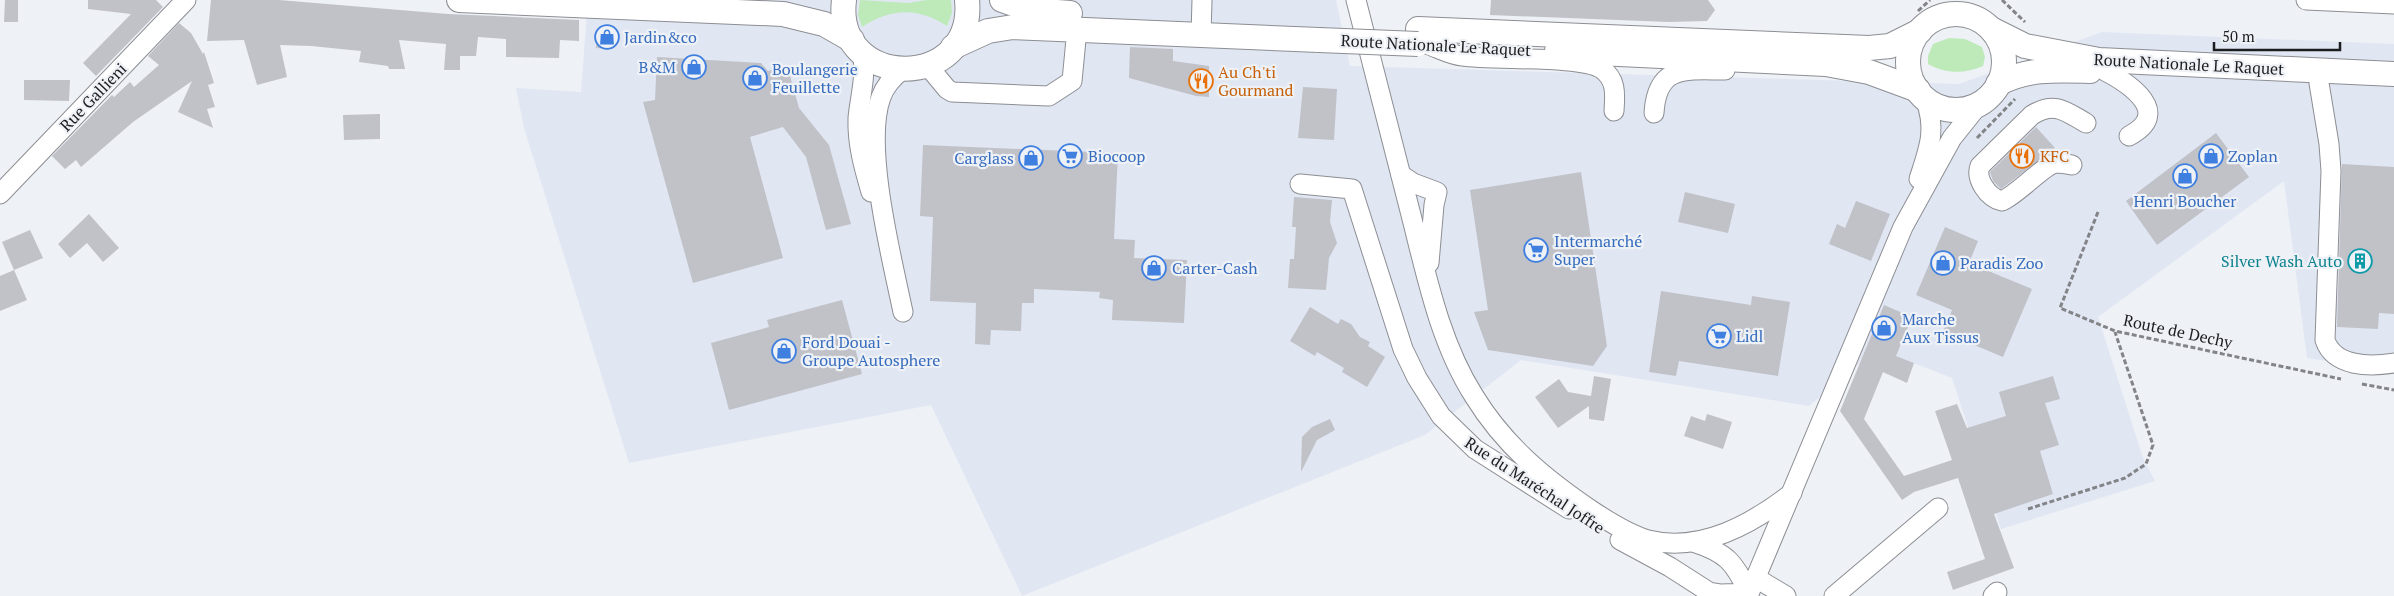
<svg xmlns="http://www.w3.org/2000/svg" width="2394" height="596" viewBox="0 0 2394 596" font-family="'PT Serif',serif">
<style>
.built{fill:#e1e6f3}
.green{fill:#bdeab8}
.building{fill:#c0c2c8}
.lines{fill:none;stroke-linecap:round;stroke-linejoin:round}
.minor-casing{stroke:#8c8e93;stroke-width:21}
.major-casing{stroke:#8c8e93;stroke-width:26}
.path{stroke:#828487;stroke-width:3;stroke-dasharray:5 2.5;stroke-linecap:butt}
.minor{stroke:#fff;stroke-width:19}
.major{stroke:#fff;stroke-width:24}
.major-bridge-casing{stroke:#8c8e93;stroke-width:26;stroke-linecap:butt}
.major-bridge{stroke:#fff;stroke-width:24}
.labels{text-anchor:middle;stroke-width:4.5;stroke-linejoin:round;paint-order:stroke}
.shop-label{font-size:16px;fill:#366cbe;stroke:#eef1f6;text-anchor:start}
.street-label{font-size:16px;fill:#1c1d1f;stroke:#eef1f6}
.food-label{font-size:16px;fill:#c56008;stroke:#eef1f6;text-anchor:start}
.culture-label{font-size:16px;fill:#0d838f;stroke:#eef1f6;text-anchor:end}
</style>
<rect width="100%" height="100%" fill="#eef1f6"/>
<polygon class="built" points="588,0 1336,0 1350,66 1959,84 2102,32 2394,44 2394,371 2307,358 2284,181 2098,317 2143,458 2155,481 2001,529 1952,378 1896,356 1888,375 1860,363 1809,406 1521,360 1425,435 1022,596 931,405 629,463 524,128 516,88 581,92"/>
<g class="green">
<path d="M860 0 908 3 927 0H951L952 13 947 26C918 7 891 8 862 27L858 15Z"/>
<path d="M1949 38 1965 39 1982 47 1985 57 1983 66C1965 74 1945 74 1928 64V56L1933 44Z"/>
</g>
<g class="building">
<polygon points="5,0 18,0 18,22 4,22"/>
<polygon points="88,0 156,0 163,7 96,76 83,63 131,14 88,9"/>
<polygon points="211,0 279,0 448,14 579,20 579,41 560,40 559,58 506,57 506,39 478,37 476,56 460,56 460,70 444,70 446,44 399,40 405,69 389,69 388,66 359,62 361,51 311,46 280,45 287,77 257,85 244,40 207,41"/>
<polygon points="1491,0 1708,0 1715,10 1707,21 1669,22 1490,15"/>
<polygon points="179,23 191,33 203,54 204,52 214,83 208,85 215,107 207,109 213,128 178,112 192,81 133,122 81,167 76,160 65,169 52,156 112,95 114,97 130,82 134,87 159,65 148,56"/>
<polygon points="597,32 614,33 613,49 596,48"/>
<polygon points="1130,47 1173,49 1173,61 1209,66 1209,97 1196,96 1129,78"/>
<polygon points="657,57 761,63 768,71 787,65 799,108 829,145 851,224 826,230 806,157 783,127 750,137 783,258 693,283 643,102 655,100"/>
<polygon points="24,80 70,80 69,101 24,100"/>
<polygon points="1303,87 1337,89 1334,140 1298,138"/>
<polygon points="380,114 380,139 344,140 343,115"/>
<polygon points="2036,127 2055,148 2001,189 1993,181 1990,172"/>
<polygon points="2216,133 2249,177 2157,245 2126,201"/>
<polygon points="923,145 1118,153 1114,239 1135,240 1134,258 1187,260 1184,323 1112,320 1113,300 1099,298 1100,292 1034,289 1034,303 1022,303 1021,331 991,330 990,345 975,344 976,303 930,301 933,217 920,216"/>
<polygon points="2342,164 2394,167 2394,314 2379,313 2378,329 2337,327"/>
<polygon points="1581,172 1607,346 1593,366 1488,350 1474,312 1488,310 1470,190"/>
<polygon points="1685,192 1735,204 1728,233 1678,222"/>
<polygon points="1294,197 1332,200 1330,222 1337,243 1329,258 1326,290 1288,288 1290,259 1294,259 1296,227 1292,227"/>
<polygon points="1856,201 1890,214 1871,261 1829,244 1837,224 1845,228"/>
<polygon points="89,214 119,248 103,262 87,243 70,258 58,244"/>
<polygon points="1945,227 1978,241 1969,263 2032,289 2003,357 1943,332 1952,310 1916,295"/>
<polygon points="30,230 43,258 14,270 2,242"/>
<polygon points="14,270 27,300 0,311 0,276"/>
<polygon points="1661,291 1751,305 1752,296 1790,302 1778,376 1679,361 1676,376 1649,372"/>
<polygon points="842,300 862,374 729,410 711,343 769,327 767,320"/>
<polygon points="1884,305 1912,317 1896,356 1914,363 1907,383 1883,372 1864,419 1904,476 1952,460 1935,411 1957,404 1967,428 2006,416 1999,392 2053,376 2060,399 2045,403 2059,445 2040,451 2053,494 1994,514 2014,568 1953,590 1947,572 1985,559 1958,478 1914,492 1902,500 1840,411"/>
<polygon points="1310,307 1338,324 1341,319 1351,324 1360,337 1370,342 1368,346 1385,357 1367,387 1342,372 1344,368 1317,352 1315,356 1290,341"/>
<polygon points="1594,376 1611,379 1604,421 1589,419 1589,406 1558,428 1535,397 1559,379 1568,392 1591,396"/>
<polygon points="1707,414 1732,422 1723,449 1684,436 1691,416 1705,421"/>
<polygon points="1330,419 1335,430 1317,440 1301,472 1302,437 1312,427"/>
</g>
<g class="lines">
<g class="minor-casing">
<g id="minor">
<path d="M1356 0C1374 70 1392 140 1410 211 1426 273 1439 341 1474 396 1504 445 1544 478 1591 510 1609 522 1628 534 1648 540 1701 553 1752 524 1792 493"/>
<polyline points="2306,0 2394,4"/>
<path d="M1423 29 1429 45C1440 49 1451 55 1462 56 1492 61 1581 55 1602 69 1617 80 1615 95 1614 111"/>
<polyline points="1201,35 1202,0"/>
<path d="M862 52C867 75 860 96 858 118 857 144 864 168 871 192"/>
<polyline points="928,66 947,89 952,92 1049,96 1072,81 1077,29"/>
<path d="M902 70C893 77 885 86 881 97 863 146 892 259 903 312"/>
<path d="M2105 71C2130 84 2173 113 2129 136"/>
<path d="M2319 83 2329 144 2331 171 2325 340C2334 367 2370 367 2394 363"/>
<path d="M1654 113C1657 64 1686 70 1725 70"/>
<path d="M2072 165C2067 164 2061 163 2056 163 2044 165 2018 194 2002 201 1988 198 1975 179 1980 166L2032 115C2055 101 2065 111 2086 123"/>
<polyline points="1401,175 1413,183 1437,192 1434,205 1429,263"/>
<path d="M1919 179C1929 148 1937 130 1925 98"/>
<polyline points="1300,184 1352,189 1403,349 1417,378 1441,416 1475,449 1569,509"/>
<polyline points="0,194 186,0"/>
<path d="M1620 540 1670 567 1709 592 1721 594 1749 593C1734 562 1727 553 1693 542"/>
<polyline points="1756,578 1786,596"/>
<polyline points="1748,596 1903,227 1952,138 1980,103"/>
<polyline points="1834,596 1938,508"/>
<polyline points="1993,596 1997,592"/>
</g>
</g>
<g class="major-casing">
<g id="major">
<polyline points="459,0 783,14 824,24 852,40"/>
<path d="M844 0C833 91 976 92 967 0"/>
<polyline points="1002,0 1031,10 1070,13"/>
<circle cx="1956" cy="62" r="48"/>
<polyline points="1418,29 1869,48 1890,46 1920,31"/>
<polyline points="1991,29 2025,46 2099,60 2394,74"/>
<polyline points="953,47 988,31 1013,27 1319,40"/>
<polyline points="1557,51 1826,64 1869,72 1918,90"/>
<path d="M1998 84C2027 68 2058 70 2090 71"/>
</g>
</g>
<g class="path">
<polyline points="2002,0 2025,22"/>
<polyline points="1918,11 1930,0"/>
<polyline points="1977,138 2015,99"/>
<polyline points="2098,212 2060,308 2115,331 2341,379"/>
<polyline points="2362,384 2394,390"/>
<polyline points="2028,509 2125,478 2146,464 2153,445 2115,332"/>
</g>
<use href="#minor" class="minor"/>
<use href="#major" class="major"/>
<g class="major-bridge-casing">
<polyline id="major-bridge" points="1319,40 1418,44"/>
</g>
<use href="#major-bridge" class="major-bridge"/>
</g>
<defs>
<g id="shop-ring" transform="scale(1.25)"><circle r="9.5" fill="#eef1f6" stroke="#3f7fe0" stroke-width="1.5"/><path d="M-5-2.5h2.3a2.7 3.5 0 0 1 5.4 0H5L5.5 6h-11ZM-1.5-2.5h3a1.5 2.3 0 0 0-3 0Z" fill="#3f7fe0"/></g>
<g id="restaurant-ring" transform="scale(1.25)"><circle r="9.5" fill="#eef1f6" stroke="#e8710a" stroke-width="1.5"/><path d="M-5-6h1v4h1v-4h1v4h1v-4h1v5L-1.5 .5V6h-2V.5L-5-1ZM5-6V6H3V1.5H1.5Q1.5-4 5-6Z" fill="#e8710a"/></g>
<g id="supermarket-ring" transform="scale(1.25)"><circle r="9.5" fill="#eef1f6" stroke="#3f7fe0" stroke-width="1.5"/><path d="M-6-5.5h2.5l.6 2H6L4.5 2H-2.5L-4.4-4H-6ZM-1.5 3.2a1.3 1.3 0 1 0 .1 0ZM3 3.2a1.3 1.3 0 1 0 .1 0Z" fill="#3f7fe0"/></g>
<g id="building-ring" transform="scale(1.25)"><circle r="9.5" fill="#eef1f6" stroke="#0f9aa8" stroke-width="1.5"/><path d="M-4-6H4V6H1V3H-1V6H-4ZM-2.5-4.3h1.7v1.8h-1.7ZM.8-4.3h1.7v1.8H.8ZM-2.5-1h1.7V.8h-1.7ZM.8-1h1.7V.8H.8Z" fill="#0f9aa8"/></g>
</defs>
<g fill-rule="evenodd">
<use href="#shop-ring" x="607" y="37"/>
<use href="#shop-ring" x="694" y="67"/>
<use href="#shop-ring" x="755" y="78"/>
<use href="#restaurant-ring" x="1201" y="81"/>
<use href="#supermarket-ring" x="1070" y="156"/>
<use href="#restaurant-ring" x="2022" y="156"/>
<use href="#shop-ring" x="2211" y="156"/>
<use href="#shop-ring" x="1031" y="158"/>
<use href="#shop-ring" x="2185" y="176"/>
<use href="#supermarket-ring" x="1536" y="250"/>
<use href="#building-ring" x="2360" y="261"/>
<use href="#shop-ring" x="1943" y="263"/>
<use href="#shop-ring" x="1154" y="268"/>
<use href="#shop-ring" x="1884" y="328"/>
<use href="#supermarket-ring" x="1719" y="336"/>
<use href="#shop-ring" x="784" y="351"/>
</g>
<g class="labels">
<g class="shop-label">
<text x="624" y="43">Jardin&amp;co</text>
<text x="676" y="73" text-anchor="end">B&amp;M</text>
<text x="772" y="75">Boulangerie<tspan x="772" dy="18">Feuillette</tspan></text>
<text x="1088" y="162">Biocoop</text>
<text x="2228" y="162">Zoplan</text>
<text x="1014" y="164" text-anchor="end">Carglass</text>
<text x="2185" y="207" text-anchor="middle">Henri Boucher</text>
<text x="1554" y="247">Intermarché<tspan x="1554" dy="18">Super</tspan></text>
<text x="1960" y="269">Paradis Zoo</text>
<text x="1172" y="274">Carter-Cash</text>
<text x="1902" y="325">Marche<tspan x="1902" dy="18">Aux Tissus</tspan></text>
<text x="1736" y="342">Lidl</text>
<text x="802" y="348">Ford Douai -<tspan x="802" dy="18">Groupe Autosphere</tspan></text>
</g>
<g class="street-label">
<text transform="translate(1436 45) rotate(3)" y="6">Route Nationale Le Raquet</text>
<text transform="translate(2189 64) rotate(3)" y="6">Route Nationale Le Raquet</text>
<text transform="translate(93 97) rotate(-46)" y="6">Rue Gallieni</text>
<text transform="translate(2178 331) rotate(12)" y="6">Route de Dechy</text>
<text transform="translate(1535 485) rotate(33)" y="6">Rue du Maréchal Joffre</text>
</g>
<g class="food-label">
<text x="1218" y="78">Au Ch'ti<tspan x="1218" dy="18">Gourmand</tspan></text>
<text x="2040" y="162">KFC</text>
</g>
<g class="culture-label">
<text x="2342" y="267">Silver Wash Auto</text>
</g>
</g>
<path d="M2214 42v8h126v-8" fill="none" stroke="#1c1d1f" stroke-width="2.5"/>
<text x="2222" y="42" font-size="15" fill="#1c1d1f" stroke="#eef1f6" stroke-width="4" paint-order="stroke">50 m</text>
</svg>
